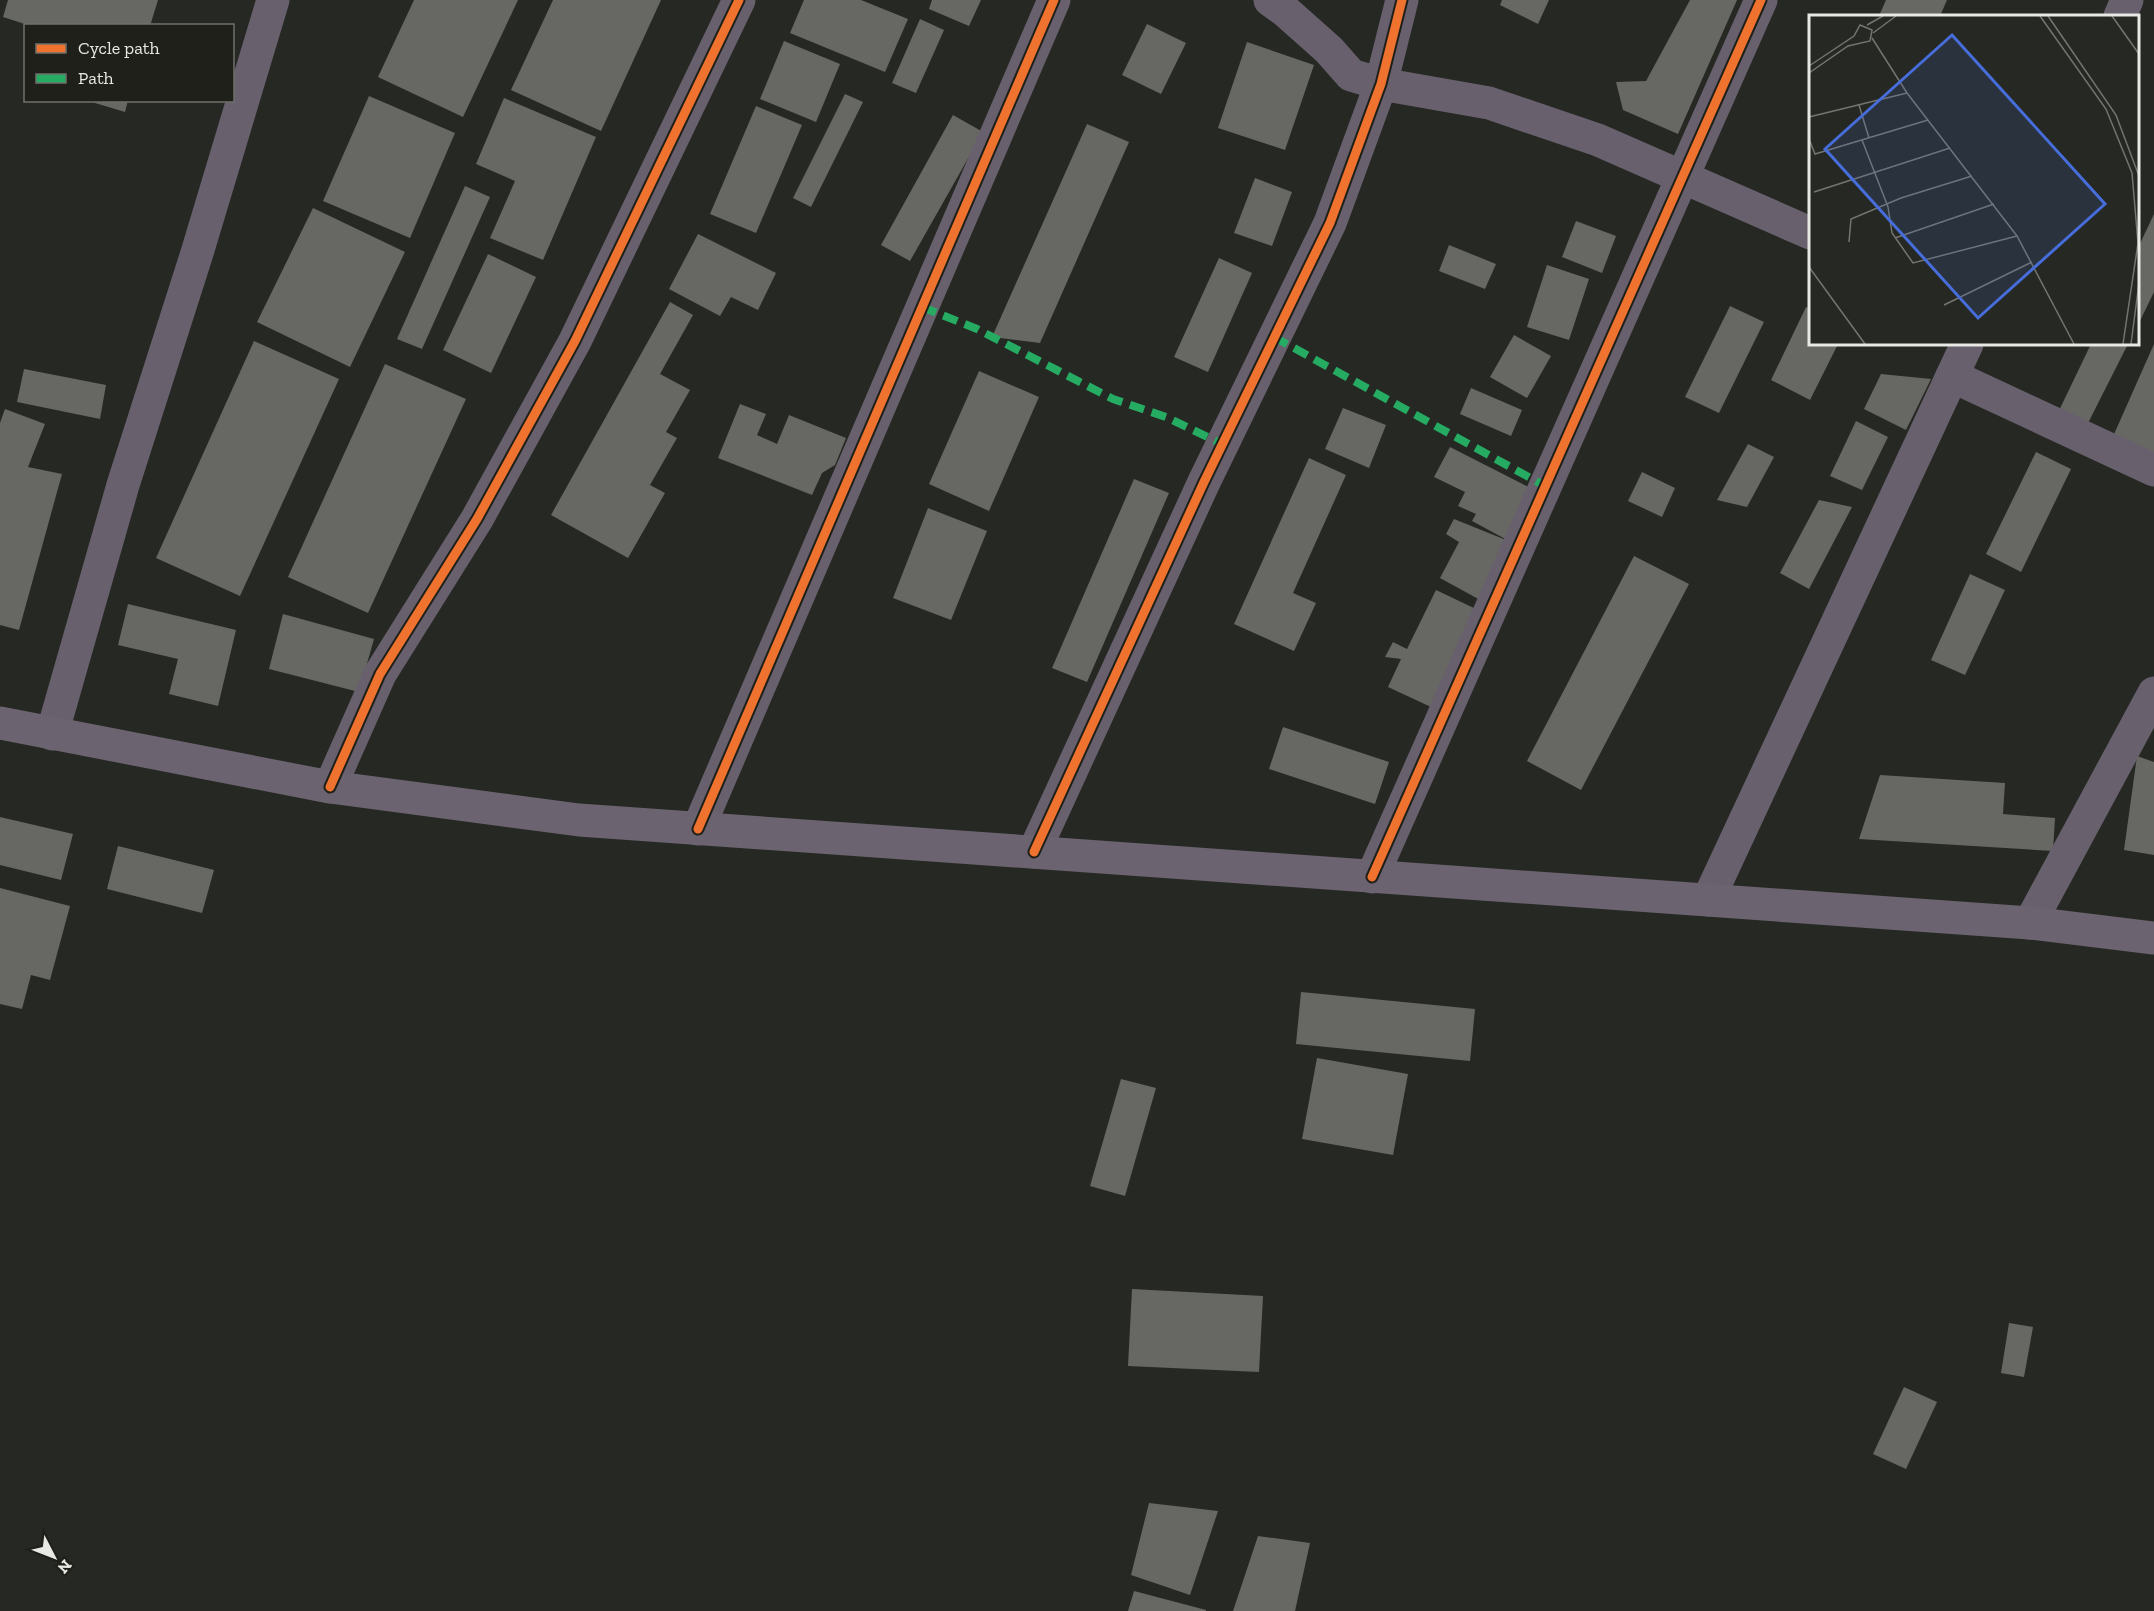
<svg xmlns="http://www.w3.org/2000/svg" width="2154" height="1611" viewBox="0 0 2154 1611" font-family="'Zilla Slab',serif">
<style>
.building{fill:#676864}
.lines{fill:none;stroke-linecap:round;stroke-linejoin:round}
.minor{stroke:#68606d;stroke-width:33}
.secondary{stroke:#6b636f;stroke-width:33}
.quiet{stroke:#26ab63;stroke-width:8;stroke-dasharray:15 8;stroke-linecap:butt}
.cycleway-casing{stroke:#1e2019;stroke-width:13}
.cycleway{stroke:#ef722f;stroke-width:9}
.inset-road{fill:none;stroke:#747570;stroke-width:1.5}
.view{fill:#466dda;fill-opacity:0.15;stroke:#466dda;stroke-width:3}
.inset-edge{fill:none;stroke:#e8e9e4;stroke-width:3}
</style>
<rect width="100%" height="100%" fill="#262823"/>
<g class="building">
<polygon points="8,0 158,0 150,26 31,26 3,17"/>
<polygon points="414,0 518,0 463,117 378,77"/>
<polygon points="553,0 661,0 601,131 511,90"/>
<polygon points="804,0 861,0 908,19 885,72 790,33"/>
<polygon points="932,0 981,0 969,26 929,9"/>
<polygon points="1502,0 1549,0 1538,24 1500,5"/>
<polygon points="1690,0 1737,0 1678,134 1623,110 1616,82 1646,81"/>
<polygon points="1886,0 1947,0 1940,16 1879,16"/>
<polygon points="920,19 944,30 916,93 892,83"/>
<polygon points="1147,24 1186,43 1161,94 1122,75"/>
<polygon points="784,41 840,64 816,122 760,99"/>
<polygon points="1247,42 1314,65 1285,150 1218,128"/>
<polygon points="845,94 863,102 811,207 793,198"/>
<polygon points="369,96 455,133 410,238 323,201"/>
<polygon points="504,98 596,137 543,260 490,238 515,181 476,164"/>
<polygon points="85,100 128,100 125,112"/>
<polygon points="756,106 802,125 756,233 710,214"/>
<polygon points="953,115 983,132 910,261 881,245"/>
<polygon points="1087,124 1129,142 1040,343 992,337"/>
<polygon points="1255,178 1292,192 1272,246 1234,233"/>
<polygon points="465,186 490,197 422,349 397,339"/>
<polygon points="313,208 405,252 350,367 257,322"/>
<polygon points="2154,214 2154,292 2138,325 2138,248"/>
<polygon points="1576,221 1616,236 1602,273 1562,257"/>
<polygon points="698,234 776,273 758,310 731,297 720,316 669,289"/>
<polygon points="1449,245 1496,264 1485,289 1439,271"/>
<polygon points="488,254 536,277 491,373 443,350"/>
<polygon points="1219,258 1252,273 1208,372 1174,357"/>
<polygon points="1547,265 1589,279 1569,340 1527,327"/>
<polygon points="670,302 693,315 660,374 690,390 666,432 677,438 650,485 665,493 628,558 551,515"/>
<polygon points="1730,306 1764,322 1719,413 1685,397"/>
<polygon points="1806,307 1810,309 1810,344 1838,344 1810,400 1771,380"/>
<polygon points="1514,335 1551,356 1527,398 1490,377"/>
<polygon points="254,341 339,379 240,596 156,558"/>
<polygon points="2091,344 2128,344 2085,429 2053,423"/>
<polygon points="2154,344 2154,455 2111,441"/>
<polygon points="385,364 466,399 368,613 288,577"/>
<polygon points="24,369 106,385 100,419 17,402"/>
<polygon points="979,371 1039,397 989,511 929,484"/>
<polygon points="1881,374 1931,379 1906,430 1864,409"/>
<polygon points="1471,388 1522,410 1511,436 1460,414"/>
<polygon points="740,404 766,414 757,435 777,444 789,415 846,438 835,465 822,473 812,495 718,458"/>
<polygon points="1343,408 1386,425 1369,468 1325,449"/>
<polygon points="5,409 45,424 28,467 62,474 19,630 0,625 0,423"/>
<polygon points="1856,421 1888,437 1862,490 1830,476"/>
<polygon points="1748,444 1774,457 1747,507 1717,500"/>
<polygon points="1450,447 1542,494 1511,542 1472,521 1476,514 1458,506 1465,492 1434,477"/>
<polygon points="2036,452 2071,469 2021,572 1986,554"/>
<polygon points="1309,458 1346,475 1293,593 1316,603 1294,651 1234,624"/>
<polygon points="1642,472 1675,488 1662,517 1628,501"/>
<polygon points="1134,479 1169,493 1087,682 1052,668"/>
<polygon points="1819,500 1852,507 1809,589 1780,573"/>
<polygon points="928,508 987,531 951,620 893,598"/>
<polygon points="1454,519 1511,542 1482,601 1440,578 1459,542 1446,534"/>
<polygon points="1634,556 1689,584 1581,790 1527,761"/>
<polygon points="1970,574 2005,590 1965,675 1931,660"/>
<polygon points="1436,590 1478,610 1431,707 1388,687 1401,659 1385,657 1393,642 1407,649"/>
<polygon points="128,604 236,630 218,706 169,694 178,659 118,645"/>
<polygon points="283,614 374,639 359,692 269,669"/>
<polygon points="1283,727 1389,762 1375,804 1269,769"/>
<polygon points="2137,756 2154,762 2154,855 2124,850"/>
<polygon points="1880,775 2005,783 2003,814 2055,818 2053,851 1859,839"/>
<polygon points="0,817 73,834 61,880 0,865"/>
<polygon points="118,846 214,870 202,913 107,889"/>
<polygon points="0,888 70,906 50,980 31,975 22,1009 0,1004"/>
<polygon points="1301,992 1475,1009 1470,1061 1296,1044"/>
<polygon points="1317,1058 1408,1074 1393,1155 1302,1139"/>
<polygon points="1121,1079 1156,1088 1125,1196 1090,1186"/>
<polygon points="1132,1289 1263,1296 1259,1372 1128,1366"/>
<polygon points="2009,1323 2033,1327 2024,1377 2001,1373"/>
<polygon points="1904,1387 1937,1402 1906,1469 1873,1454"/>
<polygon points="1149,1503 1218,1511 1190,1595 1131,1575"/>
<polygon points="1258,1536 1310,1543 1295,1611 1233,1611"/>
<polygon points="1134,1591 1206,1610 1206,1611 1128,1611"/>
</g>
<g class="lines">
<g class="minor">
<polyline points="1270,0 1284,10 1329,50 1351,75 1381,84 1489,103 1598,140 1810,233"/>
<polyline points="2120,16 2127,0"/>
<polyline points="1952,376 2154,470"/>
<polyline points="52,734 123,485 197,253 273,0"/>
<polyline points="330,787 380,674 477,519 575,341 739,0"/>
<polyline points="698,829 1054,0"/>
<polyline points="1034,852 1204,482 1330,223 1381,84 1402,0"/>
<polyline points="1372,877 1761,0"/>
<polyline points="1708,900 1967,344"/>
<polyline points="2030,923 2154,693"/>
</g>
<polyline class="secondary" points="0,723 330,787 579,820 2030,923 2154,938"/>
<g class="quiet">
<polyline points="922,307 977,329 1113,399 1166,417 1222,444"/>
<polyline points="1274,337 1545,486"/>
</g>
<g class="cycleway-casing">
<g id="cycleway">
<polyline points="330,787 380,674 477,519 575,341 739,0"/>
<polyline points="698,829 1054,0"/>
<polyline points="1034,852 1204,482 1330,223 1381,84 1402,0"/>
<polyline points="1372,877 1761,0"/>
</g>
</g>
<use href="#cycleway" class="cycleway"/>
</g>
<g transform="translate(1809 15)">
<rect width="330" height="330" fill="#262823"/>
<path class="inset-road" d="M231 1 297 94 323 158 329 228 314 329M239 1 307 100 330 161M303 1 330 39M58 10 74 1M64 18 87 1M63 23 98 78 208 221 265 329M0 51 45 21 51 10 63 15 61 26 39 31 0 58M50 90 60 123M0 102 98 78M0 124 6 139 119 105M53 125 79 192 83 218 104 248 208 221M5 177 141 133M86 223 185 189M40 227 42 204 92 183 163 161M0 252 56 329M135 290 223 247M322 329 330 268"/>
<path class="view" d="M143 20 296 189 169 303 16 134Z"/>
<rect width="330" height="330" class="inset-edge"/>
</g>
<rect x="24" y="24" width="210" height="78" fill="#1e2019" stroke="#6f706a" stroke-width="1.5"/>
<rect x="36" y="44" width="30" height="9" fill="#ef722f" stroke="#6f706a" stroke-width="1.5"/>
<text x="78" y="54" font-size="18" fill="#e8e9e4">Cycle path</text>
<rect x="36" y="74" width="30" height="9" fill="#26ab63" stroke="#6f706a" stroke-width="1.5"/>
<text x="78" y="84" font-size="18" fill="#e8e9e4">Path</text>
<g transform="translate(54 1557) rotate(132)" stroke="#1e2019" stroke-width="4.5" paint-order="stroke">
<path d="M0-4.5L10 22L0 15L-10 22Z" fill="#e8e9e4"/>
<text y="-9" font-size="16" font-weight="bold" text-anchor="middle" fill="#e8e9e4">N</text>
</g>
</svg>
